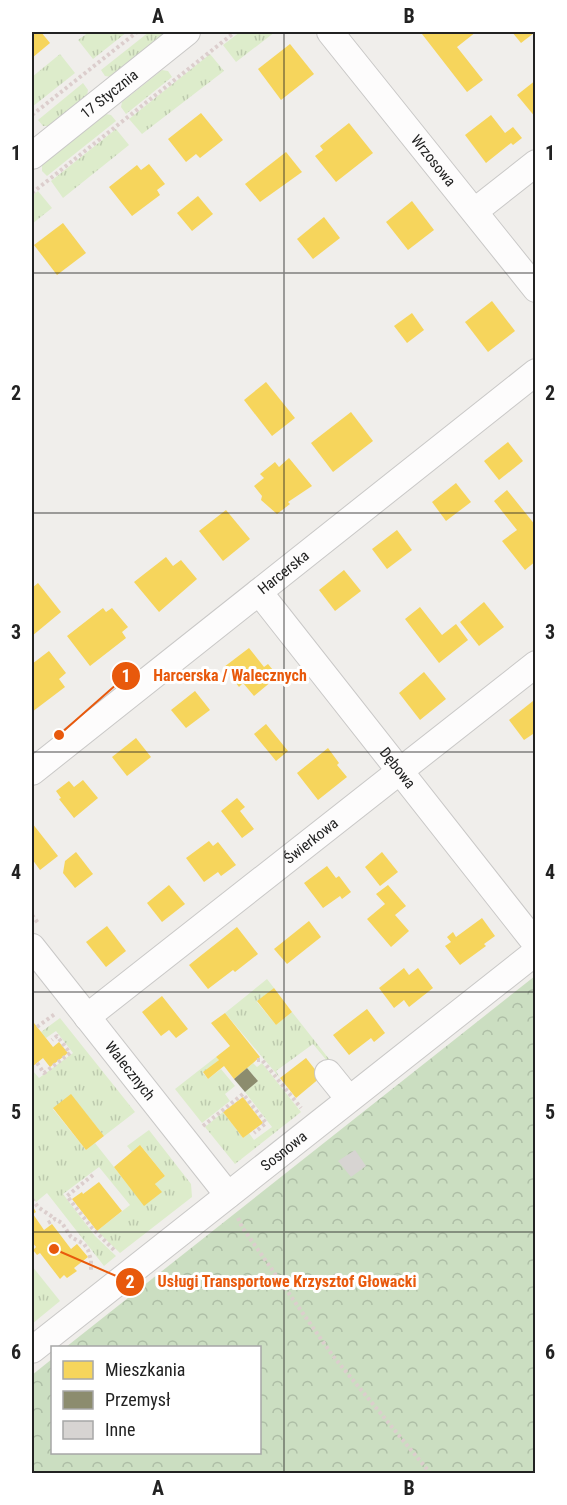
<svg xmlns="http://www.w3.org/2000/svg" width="567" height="1505" viewBox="0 0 567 1505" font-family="'Roboto Condensed',sans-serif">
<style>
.grass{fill:url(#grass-tufts)}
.forest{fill:url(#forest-crowns)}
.homes{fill:#f6d55c}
.industry{fill:#8c8c6e}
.building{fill:#d7d4d2}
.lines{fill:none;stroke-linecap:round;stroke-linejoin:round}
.minor-casing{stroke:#c9c8c7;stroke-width:28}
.path{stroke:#dccecd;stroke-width:4;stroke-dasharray:3 3;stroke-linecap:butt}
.minor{stroke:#fdfcfc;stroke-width:26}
.grid{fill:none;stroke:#222;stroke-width:1.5;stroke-opacity:0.55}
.labels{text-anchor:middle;stroke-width:6;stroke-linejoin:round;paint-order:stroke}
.street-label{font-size:15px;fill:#222;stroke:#fff}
.leader{fill:none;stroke:#e8590c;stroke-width:2}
.callout-dot{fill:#e8590c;stroke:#fff;stroke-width:2}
.mark-label{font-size:18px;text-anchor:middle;font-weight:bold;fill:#fff}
.callout-label{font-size:16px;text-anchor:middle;font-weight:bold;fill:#e8590c;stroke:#fff;stroke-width:6;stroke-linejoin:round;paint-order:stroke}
.neatline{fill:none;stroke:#222;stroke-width:2}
.grid-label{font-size:20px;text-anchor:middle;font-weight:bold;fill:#222}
</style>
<defs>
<pattern id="grass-tufts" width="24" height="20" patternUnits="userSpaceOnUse" patternTransform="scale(1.5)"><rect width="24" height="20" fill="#ddeccb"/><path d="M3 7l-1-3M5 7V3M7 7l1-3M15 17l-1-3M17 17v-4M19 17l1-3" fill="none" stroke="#bdcaae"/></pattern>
<pattern id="forest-crowns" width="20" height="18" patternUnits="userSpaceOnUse" patternTransform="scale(1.5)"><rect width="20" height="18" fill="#cbdec1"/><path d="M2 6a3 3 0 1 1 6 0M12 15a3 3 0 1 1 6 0" fill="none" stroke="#aebea6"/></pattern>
</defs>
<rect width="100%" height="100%" fill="#f0eeeb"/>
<g class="grass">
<polygon points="89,32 127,32 93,59 78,40"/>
<polygon points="149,32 169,32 111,77 105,76 101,70"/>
<polygon points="240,32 275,32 236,62 223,45"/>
<polygon points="60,54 75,73 32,107 32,77"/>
<polygon points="210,54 224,71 142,134 129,119"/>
<polygon points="162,70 168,71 172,77 126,114 121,107 122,102"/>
<polygon points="83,83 88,90 87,96 48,126 43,126 38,120"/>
<polygon points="106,114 111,115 116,121 47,176 42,171 42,164"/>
<polygon points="116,129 129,145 63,198 51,181"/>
<polygon points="38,191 52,208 32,224 32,196"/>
<polygon points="267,979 274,988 257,1002 276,1025 292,1012 344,1078 342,1079 313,1044 276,1071 280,1078 225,1013"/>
<polygon points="60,1018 135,1112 104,1136 71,1095 53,1109 86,1150 95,1143 144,1205 161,1192 155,1184 165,1176 141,1146 132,1152 127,1146 149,1130 191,1184 192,1197 120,1253 97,1231 130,1205 99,1167 63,1194 95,1236 116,1256 104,1266 47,1193 36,1202 32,1197 32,1072 33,1071 39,1078 73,1053 56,1031 46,1038 41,1032"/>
<polygon points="216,1057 219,1060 203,1073 208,1079 221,1069 235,1086 225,1094 230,1101 202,1123 175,1089"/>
<polygon points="253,1063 257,1067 262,1063 301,1112 235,1164 205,1127 223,1112 243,1138 249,1133 254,1140 272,1127 245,1092 258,1081 247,1068"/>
<polygon points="32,1266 60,1301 32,1324"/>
</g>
<polygon class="forest" points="535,976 535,1473 32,1474 32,1375 52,1359 52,1452 260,1452 260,1348 66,1347"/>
<g class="homes">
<polygon points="32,32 41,32 50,43 32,58"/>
<polygon points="425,32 476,32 457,47 483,80 467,92 422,34"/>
<polygon points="512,32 532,32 534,33 521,43"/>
<polygon points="290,44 314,74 281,100 258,69"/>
<polygon points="536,80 536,118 517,95"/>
<polygon points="201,113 223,140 200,158 196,154 186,162 168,139"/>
<polygon points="491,115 505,133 513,127 522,138 513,145 511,143 486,163 465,135"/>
<polygon points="349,123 373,153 336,182 315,156 323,150 320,146"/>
<polygon points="286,152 302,172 260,202 245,184"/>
<polygon points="149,164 165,184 157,190 160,195 132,216 109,187 137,165 141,170"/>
<polygon points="198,196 213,214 192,231 177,213"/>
<polygon points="412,201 434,230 408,250 386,222"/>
<polygon points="324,217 340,238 313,259 297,239"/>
<polygon points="63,223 86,253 57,275 34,245"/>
<polygon points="492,301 515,331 488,352 465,322"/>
<polygon points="412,313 424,330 407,343 394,326"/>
<polygon points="266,382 295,418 272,436 244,400"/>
<polygon points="351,412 373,441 333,472 311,443"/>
<polygon points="508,442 523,461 499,480 484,461"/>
<polygon points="289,458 312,486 288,502 290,504 277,514 261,500 262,496 254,486 264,478 260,474 275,462 279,467"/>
<polygon points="456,483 471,502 446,521 432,502"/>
<polygon points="507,490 536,526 536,561 525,570 502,541 517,530 494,501"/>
<polygon points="226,510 250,539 223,561 199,531"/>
<polygon points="397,530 412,550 387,569 372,549"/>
<polygon points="166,557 173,566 181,560 197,579 159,612 134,582"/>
<polygon points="344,570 361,591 335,611 319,590"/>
<polygon points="38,583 61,612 32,636 32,588"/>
<polygon points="484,602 504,627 479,646 460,622"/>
<polygon points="420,607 442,635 456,624 468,640 439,663 405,619"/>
<polygon points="103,608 106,612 112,608 128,627 122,632 126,638 90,666 67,636"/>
<polygon points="249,648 264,667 268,664 278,676 254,696 243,683 239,687 224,667"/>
<polygon points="49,651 66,673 59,679 65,687 32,712 32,664"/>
<polygon points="424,672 446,699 420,720 399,693"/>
<polygon points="195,691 210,710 186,728 171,710"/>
<polygon points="533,701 536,703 536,732 524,740 509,720"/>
<polygon points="266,724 288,751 276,761 254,734"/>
<polygon points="136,738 151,757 127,776 112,757"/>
<polygon points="328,748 339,763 337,765 347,777 318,800 297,773"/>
<polygon points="83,780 98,798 74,818 59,799 61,798 56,791 69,781 74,787"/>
<polygon points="237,798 245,807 240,811 254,829 242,838 221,811"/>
<polygon points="32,823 58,856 40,870 32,859"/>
<polygon points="209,841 213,846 218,842 236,865 221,876 218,872 204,882 186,858"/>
<polygon points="76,852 93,874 75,888 63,873 65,861"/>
<polygon points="382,852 398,872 380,886 365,867"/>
<polygon points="327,866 336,878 339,876 351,892 342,899 340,896 323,908 304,883"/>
<polygon points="169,885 185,904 162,922 147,903"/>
<polygon points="388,885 406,906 395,915 409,931 391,947 367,919 385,904 376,894"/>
<polygon points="482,918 495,936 484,944 486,946 460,965 445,946 451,942 447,937 453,932 456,937"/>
<polygon points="309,921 321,937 287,964 274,949"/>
<polygon points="107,926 126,951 106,967 86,942"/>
<polygon points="237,927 258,954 235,972 233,970 208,989 189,965"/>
<polygon points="404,968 409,975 418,968 433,988 409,1007 404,1000 394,1008 379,988"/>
<polygon points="274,988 292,1012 276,1025 257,1001"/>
<polygon points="162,996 188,1029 176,1038 169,1030 161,1036 142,1012"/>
<polygon points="367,1009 385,1033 374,1042 371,1038 349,1055 333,1035"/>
<polygon points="225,1013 260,1057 234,1079 224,1066 208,1079 203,1072 219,1060 216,1057 230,1046 211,1023"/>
<polygon points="34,1023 53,1047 59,1042 68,1053 50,1067 43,1058 32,1067 32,1025"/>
<polygon points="306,1058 321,1077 296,1098 280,1078"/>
<polygon points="71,1094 104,1136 86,1150 53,1108"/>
<polygon points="243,1097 263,1123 243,1138 223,1112"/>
<polygon points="140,1145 165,1176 155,1184 162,1192 144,1206 114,1167"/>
<polygon points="99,1182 122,1211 97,1231 72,1199 82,1192 83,1194"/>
<polygon points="32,1205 36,1212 33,1214 44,1230 52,1224 71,1249 77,1244 88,1257 74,1268 77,1271 67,1278 64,1275 60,1279 40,1253 37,1255 33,1250 36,1247 32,1242"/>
</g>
<polygon class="industry" points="247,1068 258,1081 245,1092 234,1079"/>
<polygon class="building" points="355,1150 366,1166 351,1177 338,1161"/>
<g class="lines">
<g class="minor-casing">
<g id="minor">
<path id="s1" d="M330 32 536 289"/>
<path id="s2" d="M32 156 187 32"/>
<polyline points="475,211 536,163"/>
<path id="s3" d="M259 592 536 944"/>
<path id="s4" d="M32 772 536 372"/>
<path id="s5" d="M32 947 228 1195"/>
<path id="s6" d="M87 1017 536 664"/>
<polyline points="328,1073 349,1099"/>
<path id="s7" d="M32 1350 536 952"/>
</g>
</g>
<g class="path">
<polyline points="32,115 137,32"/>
<polyline points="32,193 235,32"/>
<polyline points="32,915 38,923"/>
<polyline points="37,1027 55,1014"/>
<polyline points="257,1060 262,1060 301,1108"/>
<polyline points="37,1063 44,1073 70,1053 57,1036 52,1040"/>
<polyline points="203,1126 243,1094 266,1123 254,1133"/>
<polyline points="93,1175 67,1196 92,1228 116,1252"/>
<polyline points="32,1199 38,1207 54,1218"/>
<polyline points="238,1218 242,1227 333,1356 431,1474"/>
<polyline points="48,1223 55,1219 62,1223 71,1237 84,1244 88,1250 91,1260 91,1272"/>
</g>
<use href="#minor" class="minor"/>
</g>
<path class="grid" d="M284 32V1474M32 273H536M32 513H536M32 752H536M32 992H536M32 1232H536"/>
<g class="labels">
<g class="street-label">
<text dy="5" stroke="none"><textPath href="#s2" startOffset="99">17 Stycznia</textPath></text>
<text dy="5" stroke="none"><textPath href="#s1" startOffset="165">Wrzosowa</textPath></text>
<text dy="5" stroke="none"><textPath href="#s4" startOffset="321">Harcerska</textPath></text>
<text dy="5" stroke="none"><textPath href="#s3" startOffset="224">Dębowa</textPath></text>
<text dy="5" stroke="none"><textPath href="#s6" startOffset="285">Świerkowa</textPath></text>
<text dy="5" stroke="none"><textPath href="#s5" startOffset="158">Walecznych</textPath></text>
<text dy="5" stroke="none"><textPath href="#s7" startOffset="321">Sosnowa</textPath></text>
</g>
</g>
<path class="leader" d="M59 735L126 676M54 1249L130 1282"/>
<g class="callout-dot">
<circle cx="59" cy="735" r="6"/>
<circle cx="54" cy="1249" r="6"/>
<circle cx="126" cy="676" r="15"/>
<circle cx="130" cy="1282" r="15"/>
</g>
<g class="mark-label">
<text x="126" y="682">1</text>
<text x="130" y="1288">2</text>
</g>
<g class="callout-label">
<text x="230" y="681">Harcerska / Walecznych</text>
<text x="287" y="1287">Usługi Transportowe Krzysztof Głowacki</text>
</g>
<rect width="567" height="1505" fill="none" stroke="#ffffff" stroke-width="66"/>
<rect x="51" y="1346" width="210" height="108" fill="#ffffff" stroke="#a7a7a7" stroke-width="1.5"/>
<rect x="63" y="1361" width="30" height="18" fill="#f6d55c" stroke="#a7a7a7" stroke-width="1.5"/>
<text x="105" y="1376" font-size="18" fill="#222222">Mieszkania</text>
<rect x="63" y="1391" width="30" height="18" fill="#8c8c6e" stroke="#a7a7a7" stroke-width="1.5"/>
<text x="105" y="1406" font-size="18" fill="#222222">Przemysł</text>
<rect x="63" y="1421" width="30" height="18" fill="#d7d4d2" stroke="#a7a7a7" stroke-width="1.5"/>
<text x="105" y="1436" font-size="18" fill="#222222">Inne</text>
<rect x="33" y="33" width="501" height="1439" class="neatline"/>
<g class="grid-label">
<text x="158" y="23">A</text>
<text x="409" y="23">B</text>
<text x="16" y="160">1</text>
<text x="550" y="160">1</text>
<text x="16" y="400">2</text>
<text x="550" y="400">2</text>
<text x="16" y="639">3</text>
<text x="550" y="639">3</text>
<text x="16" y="879">4</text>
<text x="550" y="879">4</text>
<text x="16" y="1119">5</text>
<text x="550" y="1119">5</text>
<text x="16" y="1359">6</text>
<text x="550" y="1359">6</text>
<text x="158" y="1495">A</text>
<text x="409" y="1495">B</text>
</g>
</svg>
